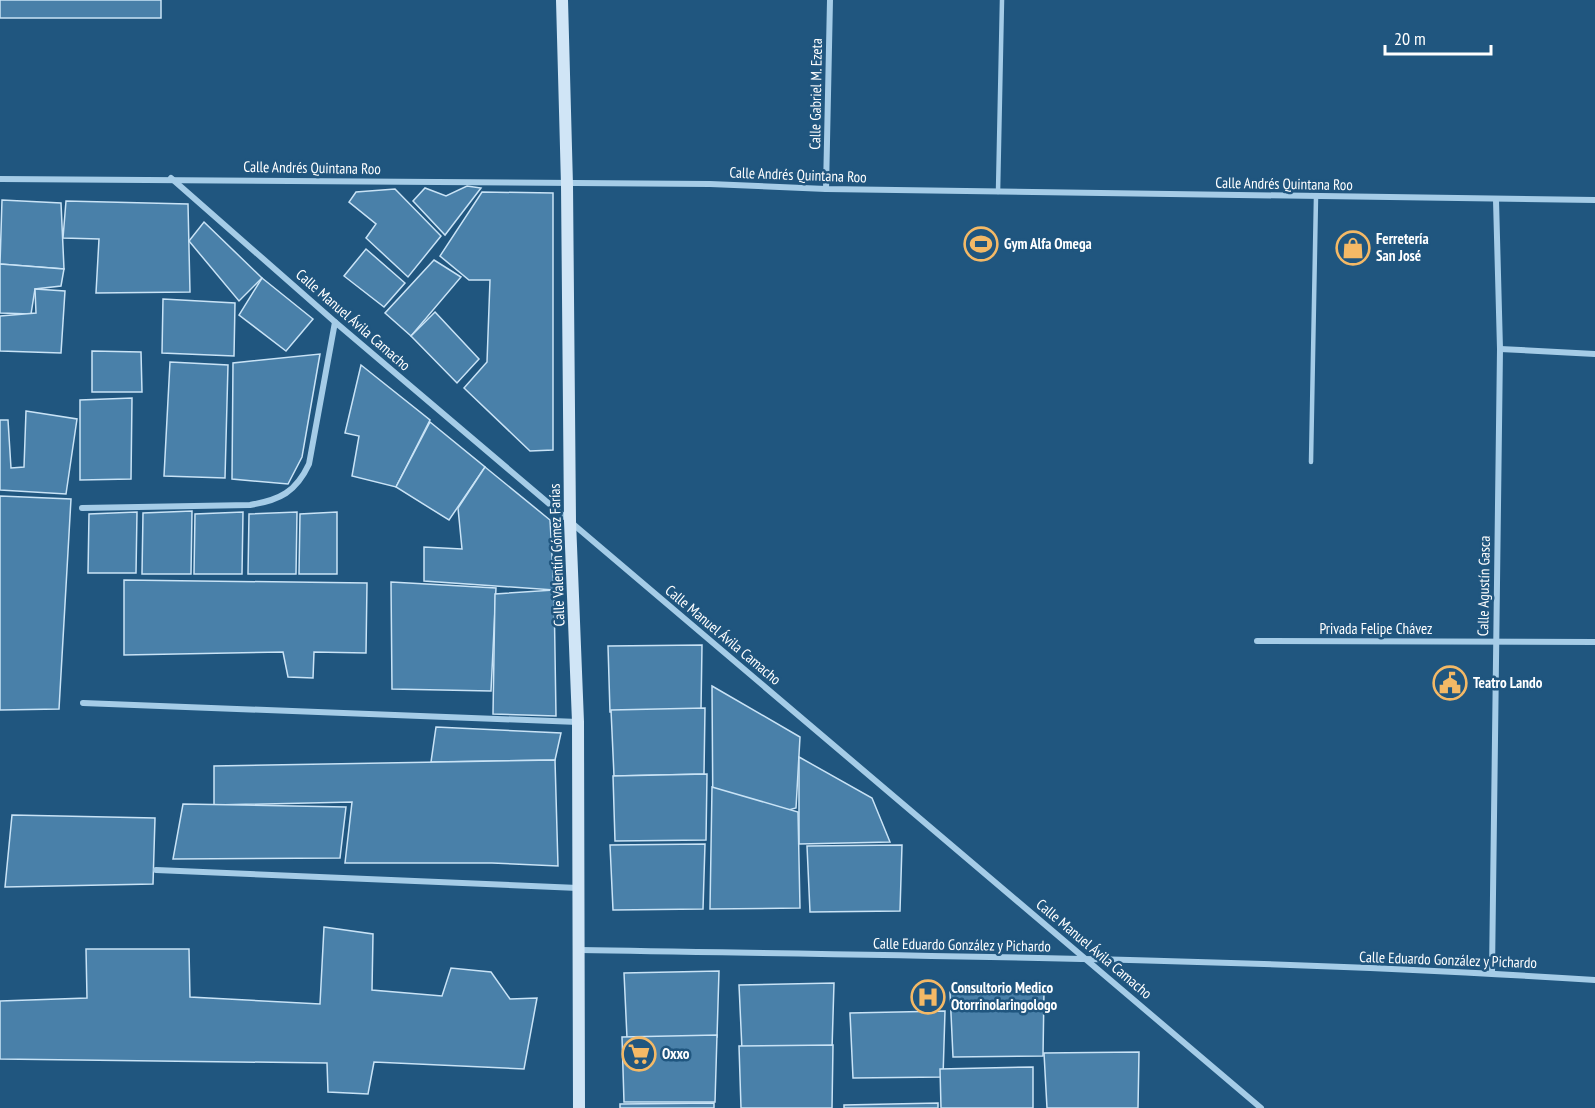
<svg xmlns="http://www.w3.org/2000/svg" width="1595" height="1108" viewBox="0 0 1595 1108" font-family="'PT Sans Narrow',sans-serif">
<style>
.building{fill:#4980a9;stroke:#c9e3f6;stroke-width:1.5}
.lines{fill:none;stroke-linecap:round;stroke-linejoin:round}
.lane{stroke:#a5cce7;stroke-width:4.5}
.street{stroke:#a5cce7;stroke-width:6}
.secondary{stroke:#d0e5f6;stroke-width:12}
.labels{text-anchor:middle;stroke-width:5;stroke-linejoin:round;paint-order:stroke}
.street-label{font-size:15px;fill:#fff;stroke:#20567f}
.poi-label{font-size:15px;font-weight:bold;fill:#fff;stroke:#20567f;text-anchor:start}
</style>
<rect width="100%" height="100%" fill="#20567f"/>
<g class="building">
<rect x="0" y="0" width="161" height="18"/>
<polygon points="467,186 481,188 445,235 413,201 425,188 446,196"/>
<polygon points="395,189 441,236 408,277 366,238 376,224 349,202 356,192"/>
<polygon points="482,192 553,193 553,450 530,451 464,388 487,362 490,280 469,280 440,256"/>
<polygon points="2,200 61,203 64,269 0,264"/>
<polygon points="66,201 188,204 190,292 96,293 99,239 63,238"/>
<polygon points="204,222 262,278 239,301 189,241"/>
<polygon points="366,249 405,283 384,307 344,276"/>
<polygon points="434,260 461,277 411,336 385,313"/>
<polygon points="0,264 64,269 61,286 35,289 31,314 0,313"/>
<polygon points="262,278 313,319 286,351 239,315"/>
<polygon points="35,289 65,291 61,353 0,351 0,316 36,313"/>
<polygon points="163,299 235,303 234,356 162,353"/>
<polygon points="435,312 479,359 457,383 411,336"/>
<polygon points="92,351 141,352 142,392 92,392"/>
<polygon points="320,354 302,457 288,484 232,479 233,363"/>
<polygon points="170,362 228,365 225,478 164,476"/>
<polygon points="361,365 430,420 396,487 352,476 359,436 345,433"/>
<polygon points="132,398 131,479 80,480 80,400"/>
<polygon points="26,411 77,419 66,494 0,490 0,420 8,420 11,468 24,467"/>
<polygon points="430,422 485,467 449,520 396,487"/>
<polygon points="485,467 550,520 554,590 424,581 424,547 462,549 458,508"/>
<polygon points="0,496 71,499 59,709 0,710"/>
<polygon points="192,511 191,574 142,574 143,513"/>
<polygon points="137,512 136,573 88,573 89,514"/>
<polygon points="243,512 242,574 194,574 195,514"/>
<polygon points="297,512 296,574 248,574 249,514"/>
<polygon points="337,512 337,574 299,574 300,514"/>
<polygon points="124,580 367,583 366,653 314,652 313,678 288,677 283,652 124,655"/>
<polygon points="391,582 496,588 491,691 392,689"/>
<polygon points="554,590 556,716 493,714 495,594"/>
<polygon points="702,645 701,710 610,712 608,646"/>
<polygon points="712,686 800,737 796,808 713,830"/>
<polygon points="705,708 704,774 614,776 611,710"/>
<polygon points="436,727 561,733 555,760 431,762"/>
<polygon points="799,757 872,798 890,842 799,844"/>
<polygon points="555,760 558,866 492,863 345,863 352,802 214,805 214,766"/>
<polygon points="707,774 706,840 615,841 613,776"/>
<polygon points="712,787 798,812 800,908 710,909"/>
<polygon points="183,804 346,807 340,858 173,859"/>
<polygon points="12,815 155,818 153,884 5,887"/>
<polygon points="705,844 703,909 613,910 610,845"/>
<polygon points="902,845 900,911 810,912 807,846"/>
<polygon points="324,927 373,934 372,990 442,996 451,968 491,972 510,999 537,998 524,1069 374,1062 368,1094 328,1092 327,1063 0,1059 0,1001 87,998 86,949 189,949 190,997 320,1004"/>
<polygon points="719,971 717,1037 627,1038 624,973"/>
<polygon points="834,983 832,1049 742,1050 739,985"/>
<polygon points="1044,990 1043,1056 953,1057 950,992"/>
<polygon points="945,1011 943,1077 853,1078 850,1013"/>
<polygon points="717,1035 715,1102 624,1102 622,1037"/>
<polygon points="833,1045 832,1108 741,1108 739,1046"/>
<polygon points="1139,1052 1138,1108 1047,1108 1044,1053"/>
<polygon points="1033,1067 1033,1108 941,1108 940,1069"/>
<polygon points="714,1103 714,1108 620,1108 620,1104"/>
<polygon points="938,1103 938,1108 844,1108 844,1105"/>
</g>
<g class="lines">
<g class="lane">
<polyline points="998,192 1002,0"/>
<polyline points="1311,462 1316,197"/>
</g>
<g class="street">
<polyline points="171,178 335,322 1261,1108"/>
<polyline points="0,179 710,184 826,189 1595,200"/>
<polyline points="826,189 830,0"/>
<polyline points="1500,349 1595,354"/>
<path d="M82 508 250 505C280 500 296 492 309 464L335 322"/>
<polyline points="1257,641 1595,642"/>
<polyline points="83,703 578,722"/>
<polyline points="156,870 578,888"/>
<path d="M580 950C918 956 1257 958 1595 980"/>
<polyline points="1492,973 1500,349 1496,200"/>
</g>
<polyline class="secondary" points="562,0 567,185 570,521 578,722 579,1108"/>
</g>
<defs>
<g id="stadium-ring" transform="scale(1.725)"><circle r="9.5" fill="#20567f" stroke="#f4b966" stroke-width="1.5"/><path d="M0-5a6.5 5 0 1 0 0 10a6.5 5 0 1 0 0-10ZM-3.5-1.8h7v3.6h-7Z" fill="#f4b966"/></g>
<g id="shop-ring" transform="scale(1.725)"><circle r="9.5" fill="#20567f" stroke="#f4b966" stroke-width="1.5"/><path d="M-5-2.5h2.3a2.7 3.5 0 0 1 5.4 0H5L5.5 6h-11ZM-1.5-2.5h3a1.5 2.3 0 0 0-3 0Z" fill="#f4b966"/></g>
<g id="civic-ring" transform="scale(1.725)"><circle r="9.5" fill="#20567f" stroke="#f4b966" stroke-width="1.5"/><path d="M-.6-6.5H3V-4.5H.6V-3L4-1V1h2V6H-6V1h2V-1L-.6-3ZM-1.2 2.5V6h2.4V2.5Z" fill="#f4b966"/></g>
<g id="hospital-ring" transform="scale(1.725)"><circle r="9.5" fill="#20567f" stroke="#f4b966" stroke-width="1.5"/><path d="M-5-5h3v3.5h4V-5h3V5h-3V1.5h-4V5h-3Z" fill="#f4b966"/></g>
<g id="supermarket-ring" transform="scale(1.725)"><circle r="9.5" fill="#20567f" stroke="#f4b966" stroke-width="1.5"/><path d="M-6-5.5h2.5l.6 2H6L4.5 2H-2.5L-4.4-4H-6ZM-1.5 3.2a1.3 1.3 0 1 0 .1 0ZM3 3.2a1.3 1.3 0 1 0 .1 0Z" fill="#f4b966"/></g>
</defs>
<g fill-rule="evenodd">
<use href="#stadium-ring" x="981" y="244"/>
<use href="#shop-ring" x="1353" y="248"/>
<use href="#civic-ring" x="1450" y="683"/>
<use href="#hospital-ring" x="928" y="997"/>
<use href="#supermarket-ring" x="639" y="1054"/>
</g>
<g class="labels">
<g class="street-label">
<text transform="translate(816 94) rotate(-89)" y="5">Calle Gabriel M. Ezeta</text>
<text transform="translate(312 168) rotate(1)" y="5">Calle Andrés Quintana Roo</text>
<text transform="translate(798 175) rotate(2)" y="5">Calle Andrés Quintana Roo</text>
<text transform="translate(1284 184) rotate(1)" y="5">Calle Andrés Quintana Roo</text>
<text transform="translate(353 320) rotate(41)" y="5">Calle Manuel Ávila Camacho</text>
<text transform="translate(557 555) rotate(-92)" y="5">Calle Valentín Gómez Farías</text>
<text transform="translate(1484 586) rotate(-89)" y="5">Calle Agustín Gasca</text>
<text x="1376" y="634">Privada Felipe Chávez</text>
<text transform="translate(723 635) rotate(40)" y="5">Calle Manuel Ávila Camacho</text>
<text transform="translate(962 945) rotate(1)" y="5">Calle Eduardo González y Pichardo</text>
<text transform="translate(1094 949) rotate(40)" y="5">Calle Manuel Ávila Camacho</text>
<text transform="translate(1448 960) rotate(2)" y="5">Calle Eduardo González y Pichardo</text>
</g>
<g class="poi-label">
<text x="1376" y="244">Ferretería<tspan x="1376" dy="17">San José</tspan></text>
<text x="1004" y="249">Gym Alfa Omega</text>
<text x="1473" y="688">Teatro Lando</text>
<text x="951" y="993">Consultorio Medico<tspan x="951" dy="17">Otorrinolaringologo</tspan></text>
<text x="662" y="1059">Oxxo</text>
</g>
</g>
<path d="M1385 45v9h106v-9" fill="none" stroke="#ffffff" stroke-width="3"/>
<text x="1394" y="45" font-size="18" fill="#ffffff" stroke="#20567f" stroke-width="4.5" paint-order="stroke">20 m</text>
</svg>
